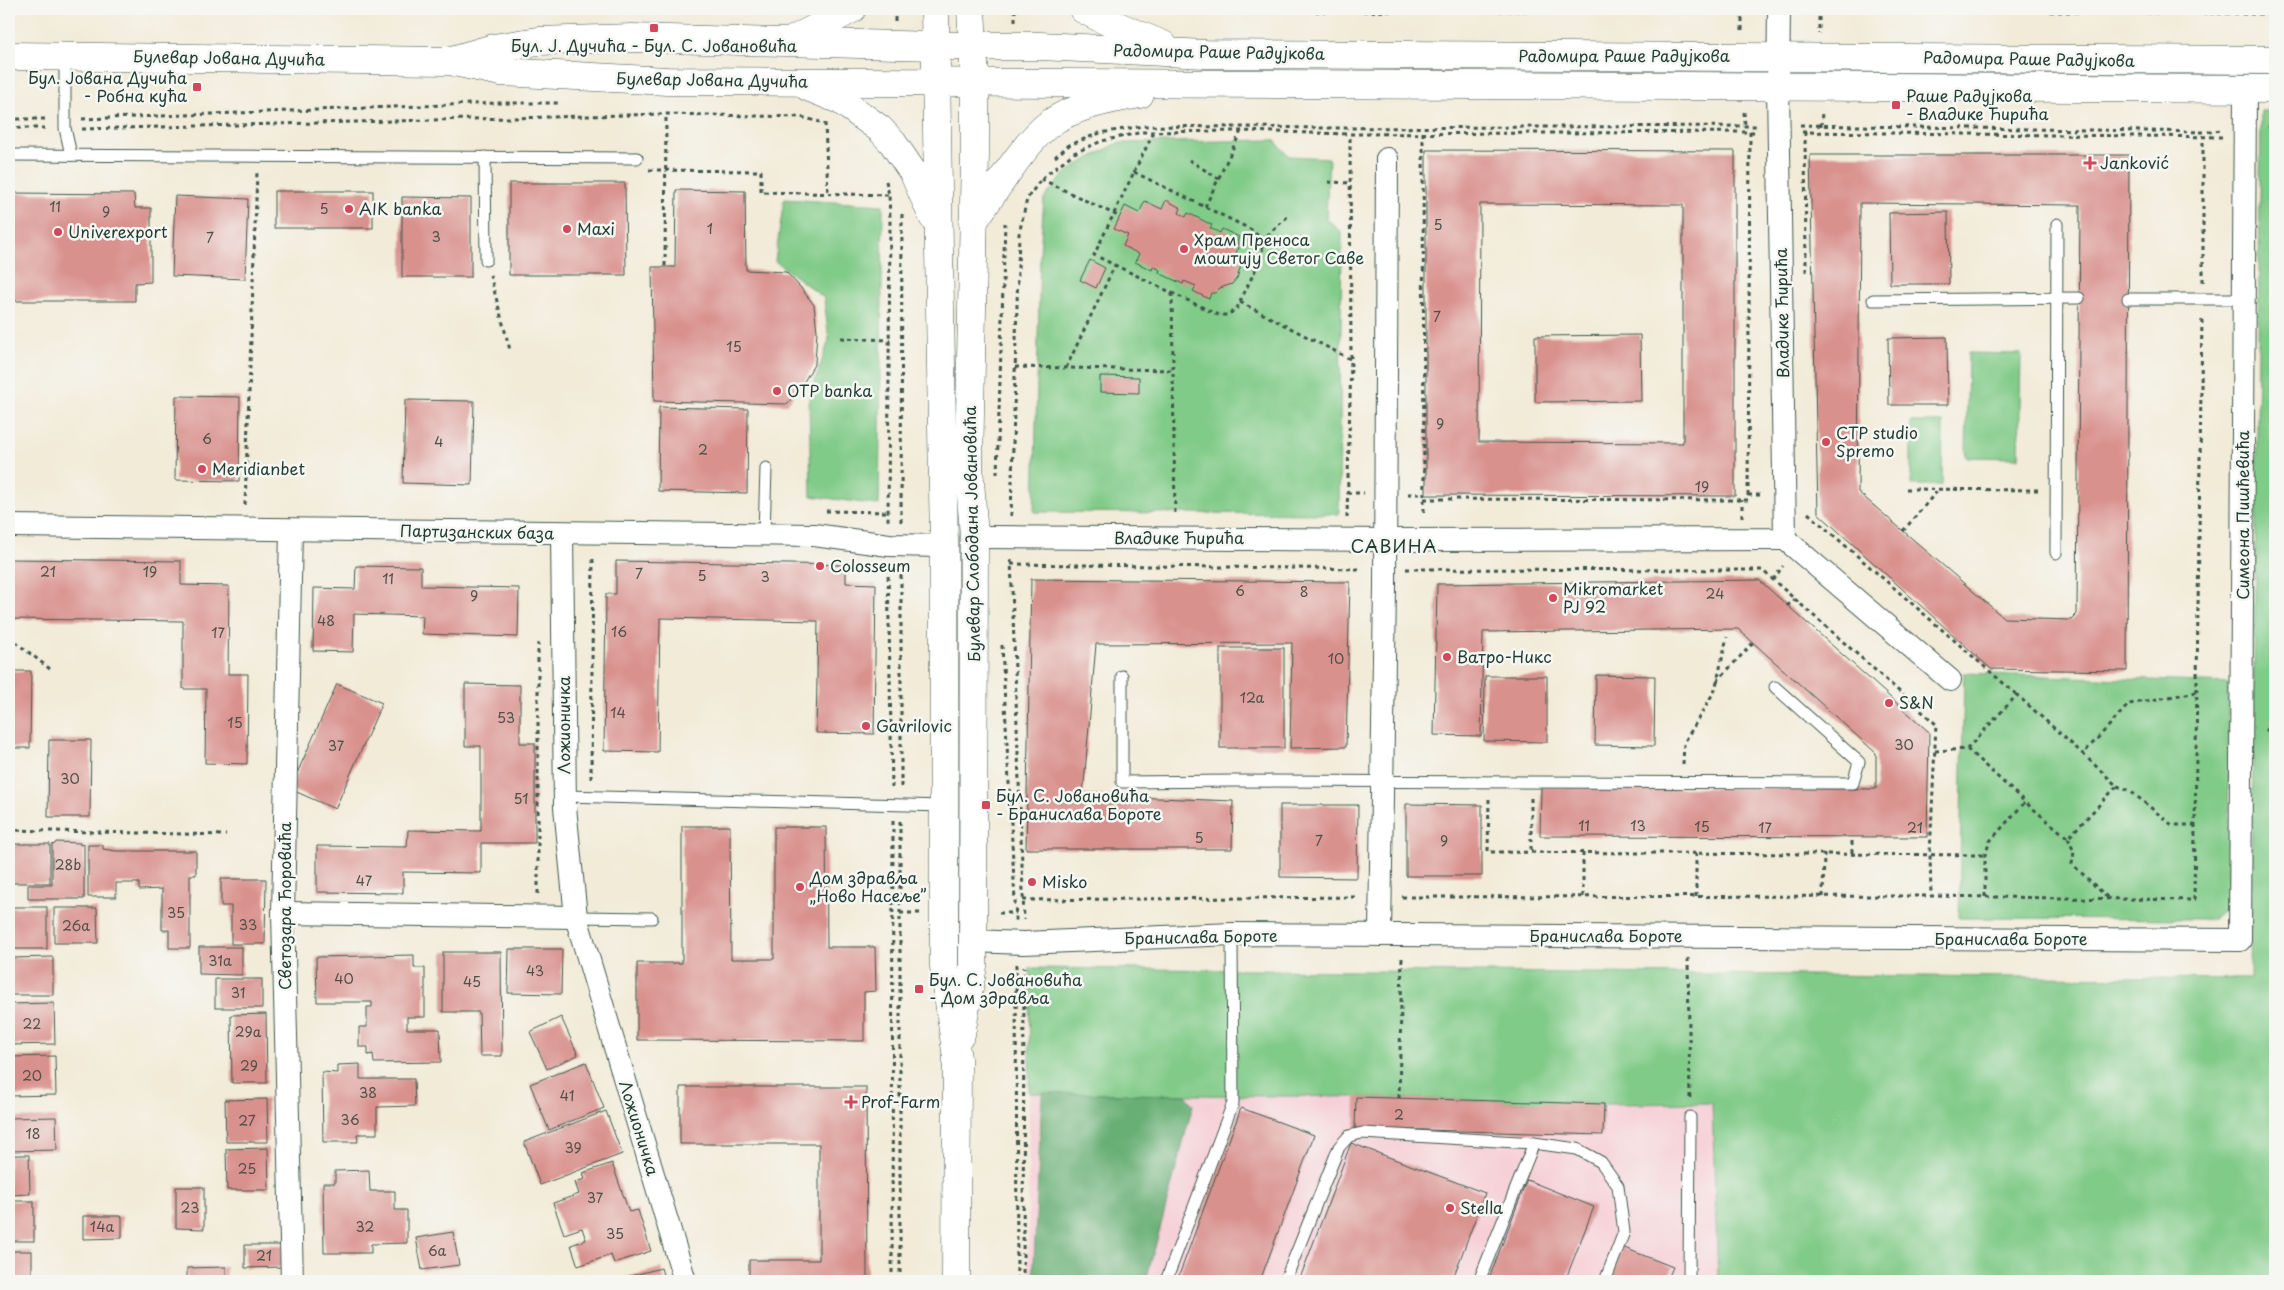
<svg xmlns="http://www.w3.org/2000/svg" width="2284" height="1290" viewBox="0 0 2284 1290" font-family="'Playpen Sans',sans-serif">
<style>
.built{fill:#f6cfd7}
.green{fill:#81cb88;stroke:#50845e}
.forest{fill:#68af74;stroke:#447654}
.building{fill:#d9918d;fill-rule:evenodd}
.lines{fill:none;stroke-linecap:round;stroke-linejoin:round}
.lane-casing{stroke:#3f574d;stroke-width:13}
.street-casing{stroke:#3f574d;stroke-width:24}
.secondary-casing{stroke:#3f574d;stroke-width:29}
.path{stroke:#3f574d;stroke-width:3;stroke-dasharray:4 4;stroke-linecap:butt}
.lane{stroke:#fff;stroke-width:11}
.street{stroke:#fff;stroke-width:22}
.secondary{stroke:#fff;stroke-width:28}
.poi-dot{fill:#d1495b;stroke:#f6f6f2;stroke-width:2}
.labels{text-anchor:middle;stroke-width:5;stroke-linejoin:round;paint-order:stroke}
.number-label{font-size:14px;fill:#4e524a}
.poi-label{font-size:16px;fill:#1f3d34;stroke:#f6f6f2;text-anchor:start}
.street-label{font-size:16px;fill:#1f3d34;stroke:#f6f6f2}
.neighbourhood-label{font-size:18px;letter-spacing:1px;fill:#1f3d34;stroke:#f6f6f2}
</style>
<rect width="100%" height="100%" fill="#f6f6f2"/>
<filter id="ink" filterUnits="userSpaceOnUse"><feTurbulence type="fractalNoise" baseFrequency=".02" numOctaves="2"/><feDisplacementMap in="SourceGraphic" scale="10" xChannelSelector="R" yChannelSelector="G"/><feConvolveMatrix kernelMatrix="1 2 1 2 8 2 1 2 1" color-interpolation-filters="sRGB"/></filter>
<filter id="wash" filterUnits="userSpaceOnUse"><feTurbulence type="fractalNoise" baseFrequency=".0096" numOctaves="4" result="noise"/><feDisplacementMap in="SourceGraphic" scale="20" xChannelSelector="R" yChannelSelector="G"/><feGaussianBlur stdDeviation="1.12" result="paint"/><feColorMatrix in="noise" values="0 0 0 0 0 0 0 0 0 0 0 0 0 0 0 0 0 1.4 0 .05"/><feComposite in="paint" operator="in"/></filter>
<g filter="url(#wash)">
<rect width="100%" height="100%" fill="#f2ebd8"/>
<polygon class="built" points="1029,1093 1356,1097 1356,1128 1603,1135 1604,1104 1712,1103 1718,1281 1028,1281"/>
<g class="green">
<polygon points="2261,111 2275,111 2275,1281 1718,1281 1712,1103 1604,1104 1356,1097 1029,1093 1030,968 2250,979"/>
<polygon points="1274,140 1289,156 1329,158 1326,218 1342,233 1339,514 1034,512 1040,254 1044,198 1065,174 1079,164 1118,143"/>
<polygon points="784,199 883,205 879,505 811,496 809,399 829,340 824,298 775,261"/>
<polygon points="1968,353 2021,354 2019,458 1966,457"/>
<polygon points="1911,422 1943,422 1942,485 1911,485"/>
<polygon points="1964,673 2228,683 2229,898 2223,911 2212,919 1959,918"/>
</g>
<polygon class="forest" points="1042,1093 1186,1095 1193,1105 1146,1281 1033,1281"/>
<g id="blocks">
<g class="building">
<path d="M1426 150 1735 151V496L1426 495ZM1480 204 1683 205V443L1479 442Z"/>
<path d="M1810 155H2129L2127 671 1991 669 1818 513ZM1860 203 2080 205 2077 614 2071 620 2004 618 1858 492Z"/>
<polygon points="509,183 625,183 626,275 509,275"/>
<polygon points="676,190 745,191 746,270 786,272 801,288 814,305 817,331 815,363 802,385 787,404 654,401 652,267 675,267"/>
<rect x="274" y="191" width="99" height="37"/>
<polygon points="9,193 134,194 135,208 151,208 151,282 135,283 135,301 9,301"/>
<polygon points="175,196 248,199 245,279 172,276"/>
<polygon points="402,197 471,198 471,277 402,277"/>
<polygon points="1166,200 1181,208 1179,213 1186,217 1188,213 1212,225 1210,228 1220,233 1222,229 1239,237 1237,242 1239,248 1236,252 1241,265 1237,278 1232,284 1220,288 1215,293 1211,293 1209,299 1193,291 1196,286 1184,281 1183,284 1159,273 1160,270 1153,266 1152,270 1135,262 1139,254 1123,246 1128,235 1114,229 1125,206 1139,213 1145,201 1162,209"/>
<polygon points="1948,212 1949,284 1890,284 1889,213"/>
<polygon points="1090,260 1105,268 1096,288 1080,280"/>
<polygon points="1640,335 1641,401 1535,402 1535,336"/>
<polygon points="1947,337 1948,405 1889,405 1888,338"/>
<polygon points="1100,376 1139,377 1139,393 1100,392"/>
<polygon points="176,396 240,397 239,481 175,480"/>
<polygon points="405,400 474,401 472,485 403,483"/>
<polygon points="659,407 748,409 747,493 658,491"/>
<polygon points="9,559 181,561 181,585 229,586 228,674 248,674 247,764 205,763 206,689 183,689 183,621 9,619"/>
<polygon points="616,561 846,565 846,583 876,584 874,734 816,733 818,621 660,618 658,752 604,751 606,594 616,594"/>
<polygon points="356,566 421,567 421,586 519,588 518,637 422,634 423,616 354,614 353,652 313,651 314,588 355,589"/>
<polygon points="1031,579 1350,582 1346,747 1290,748 1292,643 1096,644 1083,795 1233,801 1232,849 1026,849"/>
<polygon points="1759,580 1929,732 1927,837 1540,836 1541,787 1876,789 1876,753 1738,629 1483,632 1481,736 1434,735 1437,584"/>
<rect x="1220" y="648" width="64" height="100"/>
<polygon points="9,671 31,671 30,748 9,748"/>
<polygon points="1596,675 1655,676 1654,746 1595,745"/>
<polygon points="1485,676 1547,676 1547,742 1484,741"/>
<polygon points="337,684 382,703 335,809 290,789"/>
<polygon points="465,684 520,685 520,743 535,743 535,843 481,843 481,873 403,872 403,893 317,892 317,846 407,847 408,830 481,831 481,746 465,746"/>
<polygon points="49,740 91,740 90,817 48,817"/>
<polygon points="1406,804 1482,805 1482,876 1406,876"/>
<polygon points="1280,805 1358,805 1357,878 1280,877"/>
<polygon points="682,826 730,826 731,959 774,959 774,827 826,827 827,947 875,947 876,991 864,992 864,1041 637,1040 637,963 682,963"/>
<polygon points="56,842 80,843 80,845 84,844 84,899 28,899 28,885 52,885 52,845 55,844"/>
<rect x="9" y="844" width="41" height="39"/>
<polygon points="88,845 103,845 103,849 116,851 196,851 196,875 190,875 190,948 169,948 169,930 162,930 162,889 139,890 139,883 116,883 116,897 88,897"/>
<polygon points="221,879 266,879 265,944 231,944 231,906 221,906"/>
<rect x="9" y="907" width="38" height="42"/>
<polygon points="54,908 97,908 98,943 54,943"/>
<polygon points="199,947 242,947 242,975 199,974"/>
<polygon points="509,949 562,949 561,994 508,993"/>
<polygon points="443,952 501,952 502,1056 480,1056 479,1012 443,1012"/>
<polygon points="414,955 414,968 425,968 425,1017 407,1017 407,1029 440,1029 441,1062 374,1063 373,1054 368,1055 368,1047 359,1047 359,1027 367,1027 367,1007 372,1007 372,1002 317,1002 316,957"/>
<polygon points="53,957 53,995 9,995 9,958"/>
<rect x="215" y="979" width="47" height="29"/>
<polygon points="54,1003 55,1044 9,1045 9,1004"/>
<polygon points="266,1014 267,1083 232,1083 231,1015"/>
<polygon points="561,1017 578,1055 547,1069 530,1032"/>
<polygon points="55,1056 56,1095 9,1096 9,1057"/>
<polygon points="586,1062 604,1108 549,1130 530,1084"/>
<polygon points="360,1064 360,1079 414,1079 415,1106 377,1107 377,1134 357,1134 358,1142 323,1142 322,1072 337,1073 337,1065"/>
<polygon points="680,1087 866,1087 867,1281 749,1281 749,1260 819,1260 819,1144 680,1144"/>
<polygon points="1356,1097 1604,1104 1603,1135 1355,1128"/>
<polygon points="267,1099 268,1142 226,1142 225,1100"/>
<polygon points="1241,1108 1314,1135 1260,1281 1177,1281"/>
<polygon points="606,1111 622,1154 540,1185 524,1142"/>
<polygon points="56,1117 57,1150 9,1151 9,1118"/>
<polygon points="1351,1143 1485,1193 1452,1281 1299,1281"/>
<polygon points="268,1148 269,1190 227,1190 226,1149"/>
<polygon points="9,1155 29,1155 30,1194 9,1195"/>
<polygon points="612,1163 629,1212 638,1210 651,1251 614,1263 611,1255 578,1266 571,1245 586,1240 582,1228 564,1234 553,1203 579,1194 575,1182 585,1179 583,1173"/>
<polygon points="369,1170 370,1191 395,1191 395,1210 407,1210 407,1243 371,1244 371,1253 324,1253 323,1183 335,1183 335,1171"/>
<polygon points="1527,1180 1594,1207 1565,1281 1488,1281"/>
<polygon points="176,1187 204,1187 204,1229 176,1228"/>
<rect x="9" y="1201" width="25" height="40"/>
<polygon points="83,1216 122,1216 122,1238 83,1239"/>
<polygon points="453,1232 459,1265 422,1270 416,1238"/>
<polygon points="245,1245 283,1245 283,1267 245,1268"/>
<polygon points="1622,1247 1673,1267 1667,1281 1609,1281"/>
<rect x="9" y="1251" width="23" height="30"/>
<polygon points="226,1267 226,1281 187,1281 187,1268"/>
<polygon points="661,1268 665,1281 620,1281 619,1279"/>
</g>
</g>
</g>
<g filter="url(#ink)">
<use href="#blocks" fill-opacity="0" stroke="#3f574d" stroke-width="1"/>
<g class="lines">
<g class="lane-casing">
<g id="lane">
<polyline points="65,56 65,128 71,155"/>
<polyline points="9,155 637,158"/>
<polyline points="485,157 486,260"/>
<polyline points="2128,299 2244,299"/>
<polyline points="1873,300 2079,298"/>
<polyline points="764,535 766,468"/>
<polyline points="2056,553 2057,224"/>
<polyline points="1122,676 1122,782 1235,781 1853,783 1859,762 1775,687"/>
<polyline points="565,796 944,806"/>
<polyline points="576,917 652,918"/>
<polyline points="1166,1281 1233,1103 1232,934"/>
<polyline points="1285,1281 1339,1147 1349,1136 1362,1133 1534,1143 1577,1149 1601,1162 1618,1186 1624,1232 1605,1281"/>
<polyline points="1479,1281 1534,1143"/>
<polyline points="1689,1281 1690,1117"/>
</g>
</g>
<g class="street-casing">
<g id="street">
<polyline points="9,526 814,535 889,545 944,546"/>
<polyline points="291,530 283,913 292,1281"/>
<polyline points="562,533 565,807 576,917 685,1281"/>
<polyline points="974,537 1385,540 1785,539 1778,86 1779,9"/>
<polyline points="1785,539 1950,680"/>
<polyline points="283,913 576,917"/>
<polyline points="1380,935 1385,587 1387,159"/>
<polyline points="972,941 1024,943 1232,934 2240,940 2245,89"/>
</g>
</g>
<g class="secondary-casing">
<g id="secondary">
<polyline points="935,9 944,546 944,966 957,1058 956,1281"/>
<polyline points="1083,9 1104,20 1163,45"/>
<polyline points="793,40 852,9"/>
<polyline points="9,56 450,61 501,72 667,81 2275,89"/>
<polyline points="452,60 494,48 538,41 632,38 935,46 1040,46 1206,54 2275,60"/>
<polyline points="808,87 840,100 880,129 893,143 914,174 933,217"/>
<path d="M973 222C992 196 1024 143 1049 124 1073 106 1111 99 1140 94"/>
<polyline points="961,1034 973,966 974,537 969,466 975,153 975,83 971,9"/>
</g>
</g>
<g class="path">
<polyline points="527,9 766,11 773,9"/>
<polyline points="895,9 895,21"/>
<polyline points="1802,9 2275,14"/>
<polyline points="1819,9 1819,34"/>
<polyline points="1742,10 1742,33"/>
<polyline points="1155,12 1756,10"/>
<polyline points="1015,21 1015,9"/>
<polyline points="1744,112 1745,126"/>
<polyline points="9,119 48,119"/>
<polyline points="82,119 498,103 560,103"/>
<polyline points="825,123 828,193"/>
<polyline points="1800,125 2205,132 2221,130"/>
<polyline points="1821,126 1822,112"/>
<polyline points="2268,127 2275,127"/>
<polyline points="9,128 48,128"/>
<polyline points="82,129 666,114 801,117 820,122"/>
<polyline points="1423,132 1424,516"/>
<polyline points="1802,132 2223,137"/>
<polyline points="1805,132 1806,272"/>
<polyline points="1055,157 1069,145 1100,133 1143,126 1330,128 1757,126"/>
<polyline points="1189,160 1219,179"/>
<polyline points="649,170 761,171 761,192 889,195"/>
<polygon points="1134,172 1254,231 1261,241 1263,254 1237,308 1228,315 1218,315 1094,255"/>
<polyline points="1134,172 1154,132"/>
<polyline points="1041,179 1120,217"/>
<polyline points="886,181 889,195 890,218 888,522"/>
<polyline points="1328,182 1351,183"/>
<polyline points="1205,207 1241,131"/>
<polyline points="1261,241 1287,217"/>
<polyline points="665,266 666,114"/>
<polyline points="490,275 510,350"/>
<polyline points="2203,282 2203,138"/>
<polyline points="1172,293 1175,517"/>
<polyline points="1240,302 1350,359"/>
<polyline points="841,338 890,340"/>
<polyline points="1015,367 1173,370"/>
<polyline points="1066,368 1115,265"/>
<polyline points="997,474 1005,223"/>
<polyline points="1906,489 2040,490"/>
<polyline points="1347,493 1364,493"/>
<polyline points="1408,494 1424,494"/>
<polyline points="1748,495 1762,495"/>
<polyline points="1424,499 1748,500 1750,132"/>
<polyline points="245,505 257,172"/>
<polyline points="826,511 888,512"/>
<polyline points="1808,513 2017,695"/>
<polyline points="1011,516 1019,234 1027,199 1041,179 1061,163 1074,153 1102,141 1143,132 1241,131 1350,134 1755,132"/>
<polyline points="1742,517 1742,500"/>
<polyline points="1347,518 1351,359 1350,134"/>
<polyline points="901,522 902,213"/>
<polyline points="1903,531 1938,490"/>
<polyline points="1011,559 1024,920"/>
<polyline points="1011,564 1363,569"/>
<polyline points="888,568 892,787"/>
<polyline points="1406,569 1762,570 1936,724 1930,854 1931,896"/>
<polyline points="1773,580 1783,566"/>
<polyline points="1787,606 1794,599"/>
<polyline points="9,637 50,669"/>
<polyline points="1002,645 1016,921"/>
<polyline points="1717,681 1753,643"/>
<polyline points="2265,729 2275,734"/>
<polyline points="1967,749 2017,695 2083,754"/>
<polyline points="1935,751 1967,749 2025,802"/>
<polyline points="1683,764 1684,743 1715,690 1727,637"/>
<polyline points="591,779 593,556"/>
<polyline points="2117,786 2129,790 2172,825 2195,825"/>
<polyline points="901,787 901,568"/>
<polyline points="1531,798 1531,852"/>
<polyline points="1489,799 1488,852 1985,855"/>
<polyline points="9,830 226,835"/>
<polyline points="2068,838 2074,852 2072,864 2109,899"/>
<polyline points="1696,853 1696,897"/>
<polyline points="1852,853 1852,837"/>
<polyline points="538,894 538,643"/>
<polyline points="1402,897 1931,896 2194,900 2202,316"/>
<polyline points="1583,897 1583,852"/>
<polyline points="1823,897 1824,853"/>
<polyline points="1985,897 1985,855 1990,841 2025,802 2068,838 2117,786 2083,754 2129,704 2197,692"/>
<polyline points="1023,900 1358,897"/>
<polyline points="900,913 920,913"/>
<polyline points="999,913 1016,913"/>
<polyline points="1688,958 1690,1102"/>
<polyline points="1016,964 1017,1281"/>
<polyline points="1399,1098 1402,958"/>
<polyline points="892,1281 893,821"/>
<polyline points="900,1281 900,821"/>
<polyline points="1023,1281 1024,967"/>
</g>
<use href="#lane" class="lane"/>
<use href="#street" class="street"/>
<use href="#secondary" class="secondary"/>
</g>
</g>
<g class="poi-dot">
<rect x="649" y="23" width="10" height="10" rx="2.5"/>
<rect x="192" y="82" width="10" height="10" rx="2.5"/>
<rect x="1891" y="100" width="10" height="10" rx="2.5"/>
<path d="M2087.5 155.5h5v5h5v5h-5v5h-5v-5h-5v-5h5z"/>
<circle cx="349" cy="209" r="5"/>
<circle cx="567" cy="229" r="5"/>
<circle cx="58" cy="232" r="5"/>
<circle cx="1184" cy="249" r="5"/>
<circle cx="777" cy="391" r="5"/>
<circle cx="1826" cy="442" r="5"/>
<circle cx="202" cy="469" r="5"/>
<circle cx="820" cy="566" r="5"/>
<circle cx="1553" cy="598" r="5"/>
<circle cx="1447" cy="657" r="5"/>
<circle cx="1889" cy="703" r="5"/>
<circle cx="866" cy="726" r="5"/>
<rect x="981" y="800" width="10" height="10" rx="2.5"/>
<circle cx="1032" cy="882" r="5"/>
<circle cx="800" cy="887" r="5"/>
<rect x="914" y="984" width="10" height="10" rx="2.5"/>
<path d="M848.5 1094.5h5v5h5v5h-5v5h-5v-5h-5v-5h5z"/>
<circle cx="1450" cy="1208" r="5"/>
</g>
<g class="labels">
<g class="number-label">
<text x="55" y="212">11</text>
<text x="324" y="214">5</text>
<text x="106" y="217">9</text>
<text x="1438" y="230">5</text>
<text x="710" y="234">1</text>
<text x="436" y="242">3</text>
<text x="210" y="243">7</text>
<text x="1437" y="322">7</text>
<text x="734" y="352">15</text>
<text x="1440" y="429">9</text>
<text x="207" y="444">6</text>
<text x="439" y="447">4</text>
<text x="703" y="455">2</text>
<text x="1702" y="492">19</text>
<text x="48" y="577">21</text>
<text x="150" y="577">19</text>
<text x="639" y="579">7</text>
<text x="702" y="581">5</text>
<text x="765" y="582">3</text>
<text x="388" y="584">11</text>
<text x="1240" y="596">6</text>
<text x="1304" y="597">8</text>
<text x="1715" y="599">24</text>
<text x="474" y="601">9</text>
<text x="326" y="626">48</text>
<text x="619" y="637">16</text>
<text x="218" y="638">17</text>
<text x="1336" y="664">10</text>
<text x="1252" y="703">12a</text>
<text x="618" y="718">14</text>
<text x="506" y="723">53</text>
<text x="235" y="728">15</text>
<text x="1904" y="750">30</text>
<text x="336" y="751">37</text>
<text x="70" y="784">30</text>
<text x="521" y="804">51</text>
<text x="1584" y="831">11</text>
<text x="1638" y="831">13</text>
<text x="1702" y="832">15</text>
<text x="1765" y="833">17</text>
<text x="1915" y="833">21</text>
<text x="1199" y="843">5</text>
<text x="1319" y="846">7</text>
<text x="1444" y="846">9</text>
<text x="68" y="870">28b</text>
<text x="364" y="886">47</text>
<text x="176" y="918">35</text>
<text x="248" y="930">33</text>
<text x="76" y="931">26a</text>
<text x="220" y="966">31a</text>
<text x="535" y="976">43</text>
<text x="344" y="984">40</text>
<text x="472" y="987">45</text>
<text x="238" y="998">31</text>
<text x="32" y="1029">22</text>
<text x="248" y="1037">29a</text>
<text x="249" y="1071">29</text>
<text x="32" y="1081">20</text>
<text x="368" y="1098">38</text>
<text x="567" y="1101">41</text>
<text x="1399" y="1120">2</text>
<text x="350" y="1125">36</text>
<text x="247" y="1126">27</text>
<text x="33" y="1139">18</text>
<text x="573" y="1153">39</text>
<text x="247" y="1174">25</text>
<text x="595" y="1203">37</text>
<text x="190" y="1213">23</text>
<text x="102" y="1232">14a</text>
<text x="365" y="1232">32</text>
<text x="615" y="1239">35</text>
<text x="437" y="1256">6a</text>
<text x="264" y="1261">21</text>
</g>
<g class="poi-label">
<text x="654" y="52" text-anchor="middle">Бул. Ј. Дучића - Бул. С. Јовановића</text>
<text x="187" y="84" text-anchor="end">Бул. Јована Дучића<tspan x="187" dy="18">- Робна кућа</tspan></text>
<text x="1906" y="102">Раше Радујкова<tspan x="1906" dy="18">- Владике Ћирића</tspan></text>
<text x="2100" y="169">Janković</text>
<text x="359" y="215">AIK banka</text>
<text x="577" y="235">Maxi</text>
<text x="68" y="238">Univerexport</text>
<text x="1194" y="246">Храм Преноса<tspan x="1194" dy="18">моштију Светог Саве</tspan></text>
<text x="787" y="397">OTP banka</text>
<text x="1836" y="439">CTP studio<tspan x="1836" dy="18">Spremo</tspan></text>
<text x="212" y="475">Meridianbet</text>
<text x="830" y="572">Colosseum</text>
<text x="1563" y="595">Mikromarket<tspan x="1563" dy="18">PJ 92</tspan></text>
<text x="1457" y="663">Ватро-Никс</text>
<text x="1899" y="709">S&amp;N</text>
<text x="876" y="732">Gavrilovic</text>
<text x="996" y="802">Бул. С. Јовановића<tspan x="996" dy="18">- Бранислава Бороте</tspan></text>
<text x="810" y="884">Дом здравља<tspan x="810" dy="18">„Ново Насеље”</tspan></text>
<text x="1042" y="888">Misko</text>
<text x="929" y="986">Бул. С. Јовановића<tspan x="929" dy="18">- Дом здравља</tspan></text>
<text x="861" y="1108">Prof-Farm</text>
<text x="1460" y="1214">Stella</text>
</g>
<g class="street-label">
<text transform="translate(1219 52) rotate(1)" y="6">Радомира Раше Радујкова</text>
<text x="1624" y="62">Радомира Раше Радујкова</text>
<text transform="translate(229 58) rotate(1)" y="6">Булевар Јована Дучића</text>
<text transform="translate(2029 59) rotate(1)" y="6">Радомира Раше Радујкова</text>
<text transform="translate(712 80) rotate(1)" y="6">Булевар Јована Дучића</text>
<text transform="translate(1782 313) rotate(-91)" y="6">Владике Ћирића</text>
<text transform="translate(2243 515) rotate(-90)" y="6">Симеона Пишћевића</text>
<text transform="translate(477 532) rotate(1)" y="6">Партизанских база</text>
<text transform="translate(972 534) rotate(-91)" y="6">Булевар Слободана Јовановића</text>
<text x="1179" y="544">Владике Ћирића</text>
<text transform="translate(564 725) rotate(-90)" y="6">Ложионичка</text>
<text transform="translate(285 906) rotate(-90)" y="6">Светозара Ћоровића</text>
<text x="1606" y="942">Бранислава Бороте</text>
<text transform="translate(1201 937) rotate(-1)" y="6">Бранислава Бороте</text>
<text x="2011" y="945">Бранислава Бороте</text>
<text transform="translate(639 1128) rotate(73)" y="6">Ложионичка</text>
</g>
<g class="neighbourhood-label">
<text x="1394" y="553">САВИНА</text>
</g>
</g>
<rect width="2284" height="1290" fill="none" stroke="#f6f6f2" stroke-width="30"/>
</svg>
